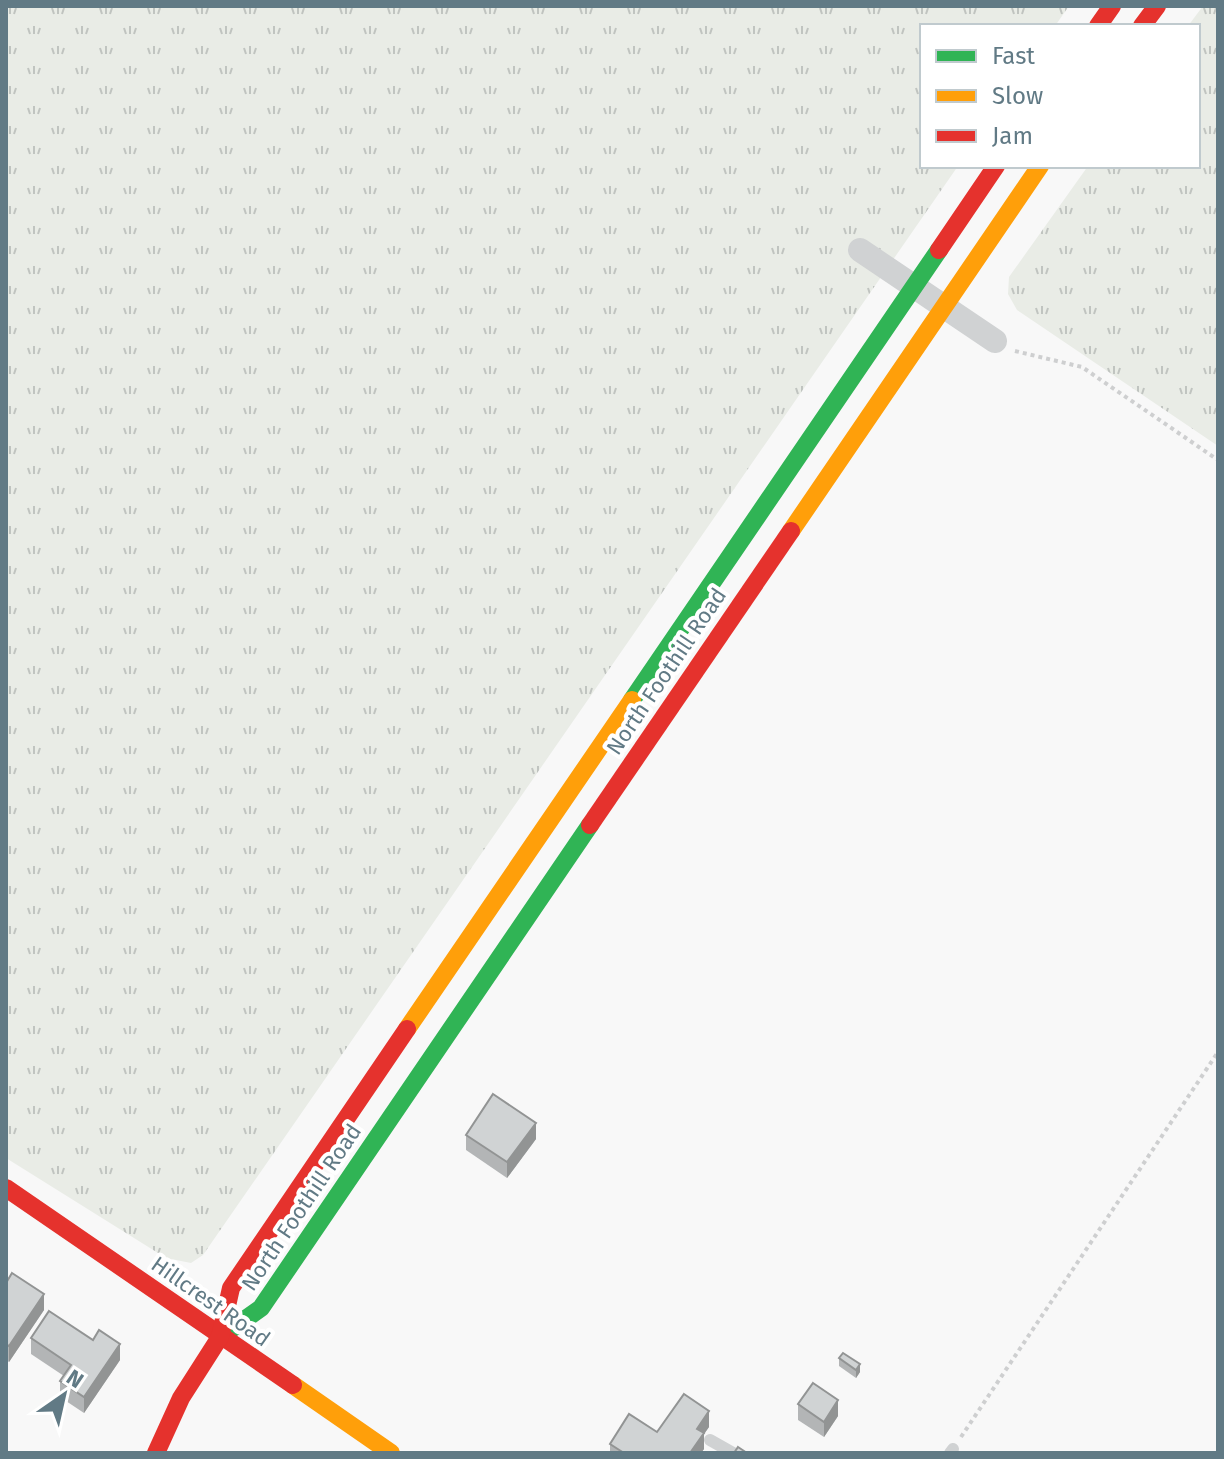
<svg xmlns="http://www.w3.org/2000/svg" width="1224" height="1459" viewBox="0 0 1224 1459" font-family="'Fira Sans',sans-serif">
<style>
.grass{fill:url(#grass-tufts)}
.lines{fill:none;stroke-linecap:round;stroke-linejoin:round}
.path{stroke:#cecfd0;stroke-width:4;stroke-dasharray:4 4;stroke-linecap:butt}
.lane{stroke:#d0d2d3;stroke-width:12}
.street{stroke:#d0d2d3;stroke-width:24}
.fast{stroke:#30b455;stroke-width:18}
.slow{stroke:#ff9f0a;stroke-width:18}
.jam{stroke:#e5322d;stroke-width:18}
.wall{fill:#b3b5b6}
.shaded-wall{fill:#929494}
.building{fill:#d0d3d4;stroke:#929494;stroke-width:2}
.labels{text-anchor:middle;stroke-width:8;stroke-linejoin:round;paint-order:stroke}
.street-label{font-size:22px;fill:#617a85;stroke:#fff}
</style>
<defs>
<pattern id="grass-tufts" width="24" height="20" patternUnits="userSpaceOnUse" patternTransform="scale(2)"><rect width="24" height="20" fill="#e9ece6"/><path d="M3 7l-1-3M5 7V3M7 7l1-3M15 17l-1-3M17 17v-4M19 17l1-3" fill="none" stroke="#c0c4c0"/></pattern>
</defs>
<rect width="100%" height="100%" fill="#f8f8f8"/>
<g class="grass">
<polygon points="6,6 1069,6 1055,26 922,26 922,166 958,166 203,1255 191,1263 166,1258 6,1158"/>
<polygon points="1203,6 1218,6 1218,446 1017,310 1008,294 1009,277 1088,166 1198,166 1198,26 1188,26"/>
</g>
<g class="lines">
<g class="path">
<polyline points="1015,351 1082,367 1218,460"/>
<polyline points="961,1437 1218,1052"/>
</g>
<g class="lane">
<polyline points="710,1440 733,1453"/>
<polyline points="950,1453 953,1449"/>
</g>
<polyline class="street" points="860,250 995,341"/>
<g class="fast">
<polyline points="632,700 939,250"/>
<polyline points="220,1337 261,1308 590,825"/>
</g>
<g class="slow">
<polyline points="791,531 1040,166"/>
<polyline points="407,1029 632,700"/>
<polyline points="293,1385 391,1453"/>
</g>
<g class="jam">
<polyline points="1098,26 1112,6"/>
<polyline points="1142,26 1157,6"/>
<polyline points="939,250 996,166"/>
<polyline points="590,825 791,531"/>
<polyline points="6,1188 293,1385"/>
<polyline points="156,1453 181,1398 220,1337 231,1288 407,1029"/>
</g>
</g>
<g class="wall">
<polygon points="466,1135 536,1139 507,1178 466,1150"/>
<polygon points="6,1283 44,1310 9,1362 6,1360"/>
<polygon points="31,1338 120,1360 84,1413 60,1397 60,1381 64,1376 31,1354"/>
<polygon points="839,1358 860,1372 856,1378 839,1366"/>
<polygon points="798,1404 838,1416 824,1437 798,1420"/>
<polygon points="709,1427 704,1434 704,1449 701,1453 610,1453 610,1444 657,1432"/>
</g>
<g class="shaded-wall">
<polygon points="536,1123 536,1139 507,1178 507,1162"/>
<polygon points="44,1294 44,1310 9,1362 9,1346"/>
<polygon points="120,1344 120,1360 84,1413 84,1397"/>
<polygon points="860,1364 860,1372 856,1378 856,1370"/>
<polygon points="838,1400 838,1416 824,1437 824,1422"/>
<polygon points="709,1411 709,1427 704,1434 704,1449 701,1453 690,1453 697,1429"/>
</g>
<g class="building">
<polygon points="493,1094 536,1123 507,1162 466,1135"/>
<polygon points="12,1273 44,1294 9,1346 6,1344 6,1283"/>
<polygon points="49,1311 93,1340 99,1330 120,1344 84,1397 60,1381 71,1365 31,1338"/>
<polygon points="843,1353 860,1364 856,1370 839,1358"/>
<polygon points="813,1383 838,1400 824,1422 798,1404"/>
<polygon points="684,1394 709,1411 697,1429 704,1433 690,1453 624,1453 610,1444 629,1414 657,1432"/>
<polygon points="738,1447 747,1453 734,1453"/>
</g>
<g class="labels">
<g class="street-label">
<text transform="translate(666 671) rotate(-56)" y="8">North Foothill Road</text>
<text transform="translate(301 1207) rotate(-56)" y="8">North Foothill Road</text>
<text transform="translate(211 1301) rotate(35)" y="8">Hillcrest Road</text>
</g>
</g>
<rect width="1224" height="1459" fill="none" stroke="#617a85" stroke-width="16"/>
<rect x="920" y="24" width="280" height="144" fill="#ffffff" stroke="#c0cace" stroke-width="2"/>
<rect x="936" y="50" width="40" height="12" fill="#30b455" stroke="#c0cace" stroke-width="2"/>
<text x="992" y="64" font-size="24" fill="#617a85">Fast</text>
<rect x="936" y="90" width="40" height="12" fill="#ff9f0a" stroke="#c0cace" stroke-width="2"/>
<text x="992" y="104" font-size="24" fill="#617a85">Slow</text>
<rect x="936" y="130" width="40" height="12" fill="#e5322d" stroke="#c0cace" stroke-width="2"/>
<text x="992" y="144" font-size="24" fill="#617a85">Jam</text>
<g transform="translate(64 1395) rotate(34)" stroke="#ffffff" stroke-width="6" paint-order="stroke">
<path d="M0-6L14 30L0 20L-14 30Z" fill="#617a85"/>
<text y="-12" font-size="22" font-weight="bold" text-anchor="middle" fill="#617a85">N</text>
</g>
</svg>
